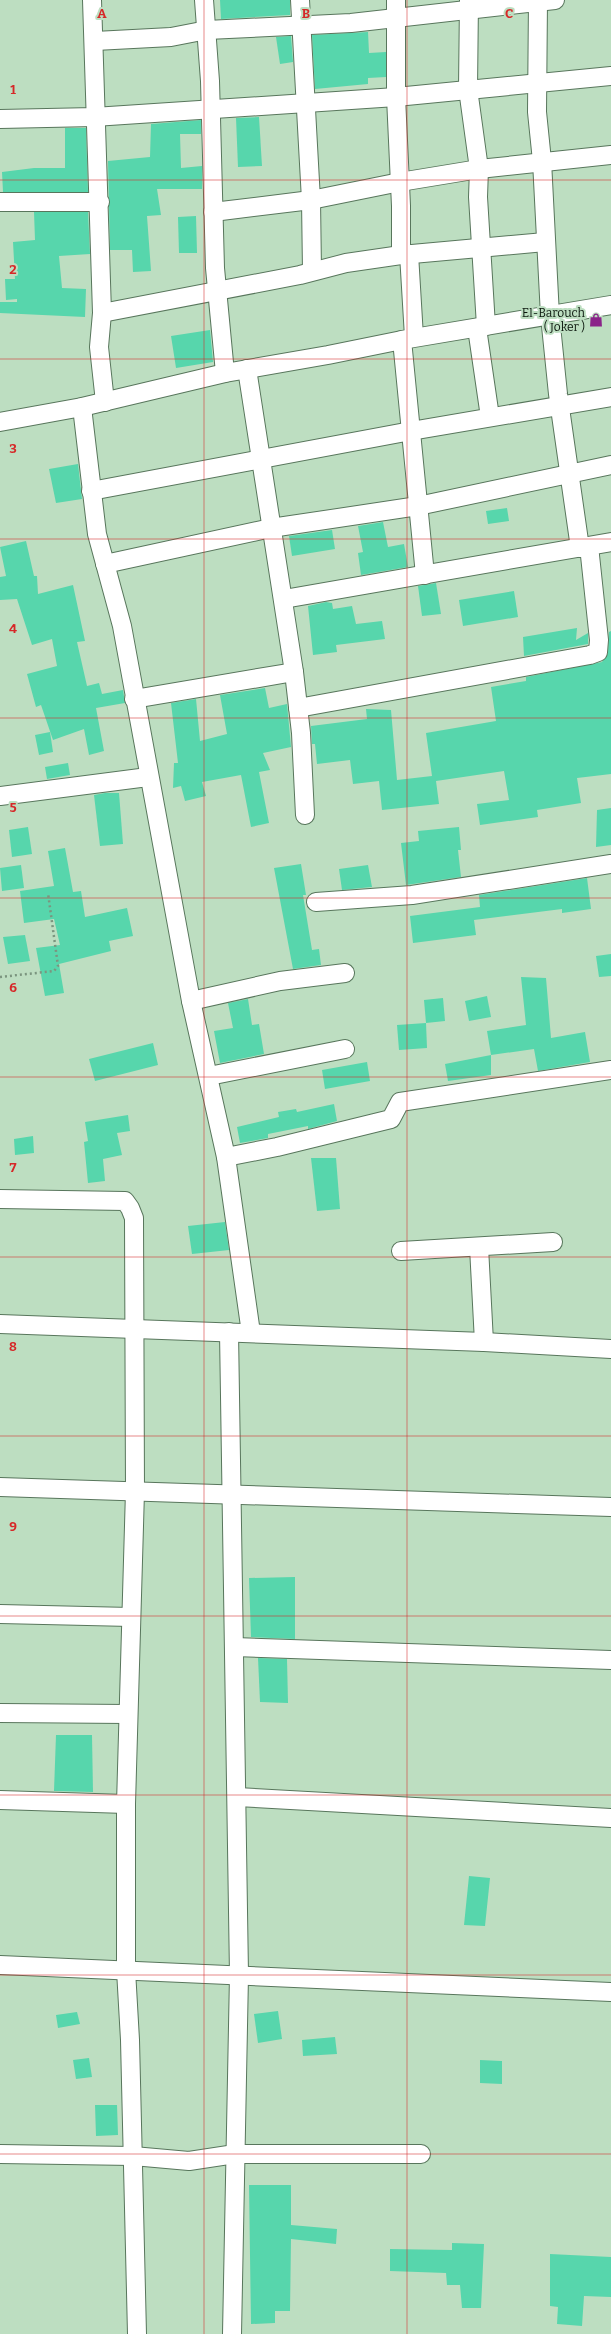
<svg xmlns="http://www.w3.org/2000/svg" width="611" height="2334" viewBox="0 0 611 2334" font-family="Bitter,serif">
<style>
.building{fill:#57d6ac}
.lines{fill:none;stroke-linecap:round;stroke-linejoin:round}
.minor-casing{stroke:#58765c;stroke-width:20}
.path{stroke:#7b957f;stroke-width:2.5;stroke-dasharray:2 3;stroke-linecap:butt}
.minor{stroke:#fff;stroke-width:18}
.grid{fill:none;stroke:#d62828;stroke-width:1;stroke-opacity:0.55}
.labels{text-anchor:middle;stroke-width:4;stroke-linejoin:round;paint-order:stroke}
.poi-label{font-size:12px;fill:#0b170d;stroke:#bddec1;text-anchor:end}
.grid-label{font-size:13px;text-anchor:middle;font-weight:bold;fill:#d62828;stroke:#bddec1;stroke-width:4;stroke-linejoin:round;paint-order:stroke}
</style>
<rect width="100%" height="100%" fill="#bddec1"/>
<g class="building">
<polygon points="220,0 290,0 290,15 221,19"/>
<polygon points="368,32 369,53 386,52 386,77 368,78 368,84 315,89 312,35"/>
<polygon points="291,36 293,62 280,64 276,37"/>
<polygon points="259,117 262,166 238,167 236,118"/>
<polygon points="201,120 201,134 180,134 181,168 202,166 202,189 157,189 161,215 147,216 151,271 133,272 132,250 110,250 108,161 150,157 151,124"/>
<polygon points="65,128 86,128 88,192 3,192 2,172 34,168 65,168"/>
<polygon points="34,212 88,212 90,254 59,256 62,288 86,289 85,317 0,313 0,302 17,302 17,299 6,300 5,279 15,279 13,242 35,240"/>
<polygon points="196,216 197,253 179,253 178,217"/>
<polygon points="210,330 213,362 176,368 171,336"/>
<polygon points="78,464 82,499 56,503 49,469"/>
<polygon points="507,508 509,521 488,524 486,511"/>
<polygon points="383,522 388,547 404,544 408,567 361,575 358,553 363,552 358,526"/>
<polygon points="332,530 335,549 292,556 289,536"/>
<polygon points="26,541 34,576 37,576 38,594 73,585 85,641 77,642 87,686 99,683 102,694 123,690 125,703 96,708 104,751 89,755 84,729 53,740 41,705 36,707 27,674 57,666 52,639 32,645 17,599 0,600 0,577 6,576 0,547"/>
<polygon points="436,583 441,614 422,616 418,586"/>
<polygon points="514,591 518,617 463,626 459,600"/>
<polygon points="326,602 332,603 333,609 352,606 356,624 382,621 385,639 336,645 337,652 313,655 308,606"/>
<polygon points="577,628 576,640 588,633 588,644 524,656 523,637"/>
<polygon points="611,631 611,774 577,778 581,803 537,810 538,817 480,825 477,804 509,800 504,771 436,781 439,804 382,810 379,781 353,784 350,760 317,764 315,744 312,744 311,726 367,719 366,709 391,710 397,780 432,776 426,733 496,721 491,687 526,681 526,677 602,662 608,653 609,632"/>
<polygon points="265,688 269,708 287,704 291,747 263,753 270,770 259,772 269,823 251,827 241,775 202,782 206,796 185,801 181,786 173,788 174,763 178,763 171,703 196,699 200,741 227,734 220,695"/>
<polygon points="50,732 53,752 39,755 35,735"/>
<polygon points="68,763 70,775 47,779 45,767"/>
<polygon points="105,793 119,793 123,844 100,846 94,795"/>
<polygon points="611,808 611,845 596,847 597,810"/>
<polygon points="28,827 32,854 12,857 9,830"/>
<polygon points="459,827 461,850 458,850 461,877 406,885 401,843 419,841 418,831"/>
<polygon points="65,848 73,892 81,891 85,917 127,908 133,936 109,941 111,951 59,964 64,993 45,996 36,948 60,945 54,919 24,923 20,891 54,886 48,851"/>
<polygon points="301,864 306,895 303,895 312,950 319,949 321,965 293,969 274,868"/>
<polygon points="21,865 24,888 2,891 0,868"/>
<polygon points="368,865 372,887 342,890 339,869"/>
<polygon points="587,878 591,909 562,913 562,909 474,920 476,935 413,943 410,916 480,907 479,895"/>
<polygon points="25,935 30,961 8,964 3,937"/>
<polygon points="611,954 611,976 599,977 596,956"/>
<polygon points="521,977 546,978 551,1038 585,1032 590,1062 538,1071 534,1049 491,1055 487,1031 526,1025"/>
<polygon points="487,996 491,1017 469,1021 465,1001"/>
<polygon points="443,998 445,1021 426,1023 424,1000"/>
<polygon points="248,999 252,1025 259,1024 264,1054 220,1063 214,1031 233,1028 228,1003"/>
<polygon points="426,1023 427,1048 399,1050 397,1025"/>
<polygon points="153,1043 158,1065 95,1081 89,1059"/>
<polygon points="491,1055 491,1075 448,1081 445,1064"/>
<polygon points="367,1062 370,1081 325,1089 322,1070"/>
<polygon points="334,1104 337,1121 308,1129 308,1126 268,1134 268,1138 240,1143 237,1127 279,1117 278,1112 296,1109 297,1112"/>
<polygon points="128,1115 130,1131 117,1133 122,1155 103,1159 105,1181 88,1183 84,1142 88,1141 85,1122"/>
<polygon points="33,1136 34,1153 15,1155 14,1139"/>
<polygon points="311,1158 336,1158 340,1209 317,1211"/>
<polygon points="225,1222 229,1250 192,1254 188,1226"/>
<polygon points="295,1577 295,1639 251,1637 249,1578"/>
<polygon points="258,1658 287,1659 288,1703 260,1702"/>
<polygon points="56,1735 92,1735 93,1792 54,1791"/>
<polygon points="469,1876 490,1878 485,1926 464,1925"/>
<polygon points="278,2011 282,2039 258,2043 254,2014"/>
<polygon points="77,2012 80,2024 58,2028 56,2015"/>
<polygon points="335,2037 337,2054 303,2056 302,2040"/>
<polygon points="89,2058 92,2077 76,2079 73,2060"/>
<polygon points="480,2060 502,2061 502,2084 480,2083"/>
<polygon points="95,2105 117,2105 118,2135 96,2136"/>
<polygon points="249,2185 291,2185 291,2225 337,2229 336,2244 291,2239 290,2311 275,2311 275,2323 251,2324"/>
<polygon points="452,2243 484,2244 481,2308 462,2308 460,2285 447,2285 446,2273 390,2271 390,2249 452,2250"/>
<polygon points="550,2254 611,2257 611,2297 584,2296 582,2326 557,2324 558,2307 550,2306"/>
</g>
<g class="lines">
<g class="minor-casing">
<g id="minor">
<polyline points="92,0 102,313 99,347 105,402"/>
<polyline points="204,0 210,81 215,268 225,373"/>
<polyline points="300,0 311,200 312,271"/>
<polyline points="396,0 396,97 401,206 401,255"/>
<polyline points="469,0 468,89 479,169 478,197 486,326"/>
<polyline points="538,0 537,112 542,161 550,316 558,394 580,548"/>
<polyline points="95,41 171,37 207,30 351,23 555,0"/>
<polyline points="0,119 94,117 396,97 611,76"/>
<polyline points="0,202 100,202"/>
<polyline points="213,212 311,200 400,182 479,169 611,155"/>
<polyline points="409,254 414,337"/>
<polyline points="102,313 300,275 346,263 401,255 545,242"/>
<polyline points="477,328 490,417"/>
<polyline points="402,340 425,575"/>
<polyline points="247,369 294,672 301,733 305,815"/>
<polyline points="82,407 97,534 122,626 191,1001 226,1157 251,1333"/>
<polyline points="0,422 82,407 225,373 328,355 402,340 611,305"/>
<polyline points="91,491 411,431 611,397"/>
<polyline points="105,564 271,528 418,506 611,465"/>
<polyline points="284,599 611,542"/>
<polyline points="134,699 294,672"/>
<polyline points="298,708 590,655 598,652 599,640 589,546"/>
<polyline points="0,796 148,777"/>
<polyline points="316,902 412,895 611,864"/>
<polyline points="191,1001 280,981 345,973"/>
<polyline points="209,1076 345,1049"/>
<polyline points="226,1157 277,1147 391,1119 400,1102 611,1070"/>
<polyline points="0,1199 125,1201 130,1208 134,1218 135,1491 126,1804 126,1970 130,2040 137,2334"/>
<polyline points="479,1247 484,1342"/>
<polyline points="401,1251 553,1242"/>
<polyline points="0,1324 484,1342 611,1349"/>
<polyline points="229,1332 239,1975 232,2334"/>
<polyline points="0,1487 611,1507"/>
<polyline points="0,1614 131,1617"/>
<polyline points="234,1647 611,1660"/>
<polyline points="0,1713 128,1714"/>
<polyline points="237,1797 611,1818"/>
<polyline points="0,1800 126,1804"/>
<polyline points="0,1965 611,1992"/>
<polyline points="0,2154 133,2156 189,2161 235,2154 421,2154"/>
</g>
</g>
<polyline class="path" points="0,977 54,971 58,966 48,893"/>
<use href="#minor" class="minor"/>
</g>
<path class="grid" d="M204 0V2334M407 0V2334M0 180H611M0 359H611M0 539H611M0 718H611M0 898H611M0 1077H611M0 1257H611M0 1436H611M0 1616H611M0 1795H611M0 1975H611M0 2154H611"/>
<defs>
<g id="shop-bare" transform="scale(1.08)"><path d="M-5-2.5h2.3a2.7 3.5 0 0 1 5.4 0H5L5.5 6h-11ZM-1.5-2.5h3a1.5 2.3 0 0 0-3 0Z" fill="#8a2389" stroke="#bddec1" stroke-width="2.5" paint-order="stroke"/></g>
</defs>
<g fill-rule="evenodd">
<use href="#shop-bare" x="596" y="320"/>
</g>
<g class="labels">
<g class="poi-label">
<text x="585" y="317">El-Barouch<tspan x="585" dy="14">( Joker )</tspan></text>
</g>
</g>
<g class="grid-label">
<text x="102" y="18">A</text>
<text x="306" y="18">B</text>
<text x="509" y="18">C</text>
<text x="13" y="94">1</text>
<text x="13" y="274">2</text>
<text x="13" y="453">3</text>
<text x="13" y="633">4</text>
<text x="13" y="812">5</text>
<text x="13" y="992">6</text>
<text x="13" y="1172">7</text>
<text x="13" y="1351">8</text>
<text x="13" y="1531">9</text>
</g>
</svg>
